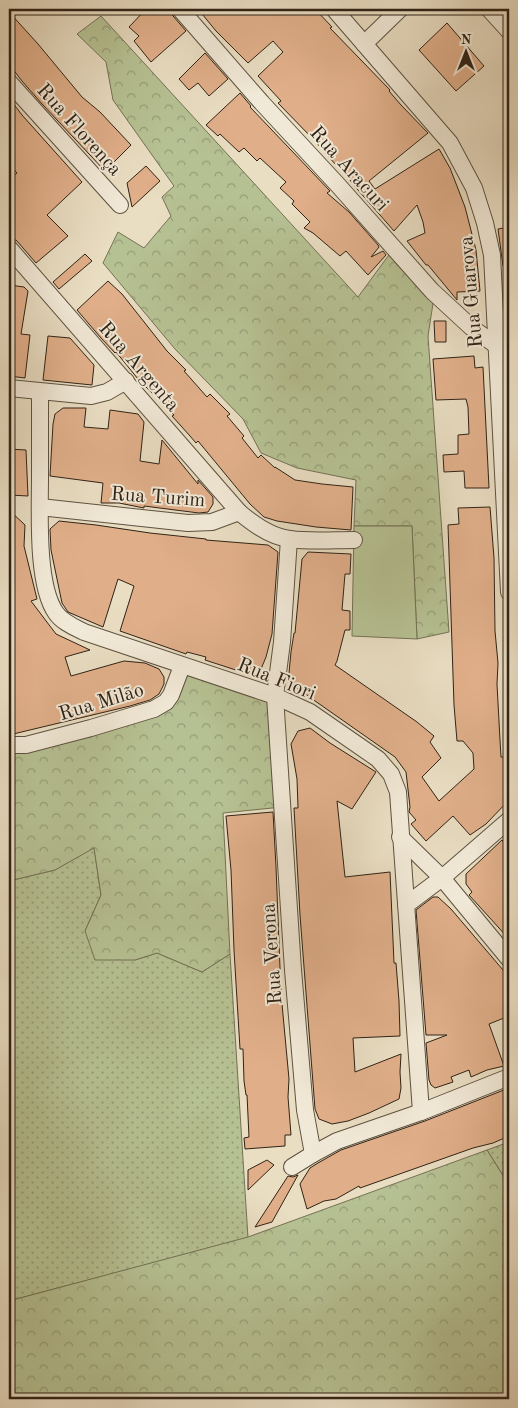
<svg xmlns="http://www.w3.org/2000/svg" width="518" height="1408" viewBox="0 0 518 1408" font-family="'Old Standard TT',serif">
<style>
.grass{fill:url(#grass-dots);stroke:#737254}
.forest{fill:url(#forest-crowns);stroke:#737254}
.park{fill:#b6c193;stroke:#737254}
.building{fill:#e0af8a;stroke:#302316}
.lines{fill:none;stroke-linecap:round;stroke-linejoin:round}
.minor-casing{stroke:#5e5241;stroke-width:18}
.minor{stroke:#f1e9d7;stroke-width:16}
.labels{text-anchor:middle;stroke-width:4;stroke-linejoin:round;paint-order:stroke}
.street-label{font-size:20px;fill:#302316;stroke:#f1e9d7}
</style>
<defs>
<pattern id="grass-dots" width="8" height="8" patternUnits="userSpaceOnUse" patternTransform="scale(1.25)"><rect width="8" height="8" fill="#b6c193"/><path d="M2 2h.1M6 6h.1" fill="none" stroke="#949c77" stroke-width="1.8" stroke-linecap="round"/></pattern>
<pattern id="forest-crowns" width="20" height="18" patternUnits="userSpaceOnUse" patternTransform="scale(1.25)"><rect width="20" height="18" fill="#b6c193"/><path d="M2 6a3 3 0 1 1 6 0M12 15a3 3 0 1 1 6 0" fill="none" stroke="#949c77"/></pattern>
</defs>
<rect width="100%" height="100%" fill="#e9ddc2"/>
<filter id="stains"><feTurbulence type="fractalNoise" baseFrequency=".004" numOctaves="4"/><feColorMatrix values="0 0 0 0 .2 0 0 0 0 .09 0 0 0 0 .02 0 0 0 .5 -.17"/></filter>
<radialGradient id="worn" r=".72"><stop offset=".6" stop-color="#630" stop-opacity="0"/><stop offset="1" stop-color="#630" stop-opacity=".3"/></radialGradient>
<g class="grass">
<polygon points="94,847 101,895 85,931 135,960 157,953 202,972 230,954 248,1238 9,1301 9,881 55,870"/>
<polygon points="509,1142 509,1185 487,1150"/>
</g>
<g class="forest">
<polygon points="101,16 358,297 394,248 434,297 428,336 449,632 417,639 412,526 354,526 356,480 297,468 261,453 243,419 175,349 103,263 118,232 144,248 171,216 162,197 174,186 113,100 106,62 77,34"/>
<polygon points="182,666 275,696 282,807 223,813 230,954 202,972 157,953 135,960 95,960 85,931 101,895 94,848 55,870 9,881 9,745 154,709"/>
<polygon points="487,1150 509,1185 509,1399 9,1399 9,1301 248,1237"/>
</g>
<polygon class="park" points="354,526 412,526 417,639 352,636"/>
<g class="building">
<polygon points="146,9 167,9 186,31 151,62 134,41 139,36 129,27"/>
<polygon points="198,9 315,9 332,27 330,28 390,90 389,91 401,105 428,133 369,181 375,189 439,149 450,168 465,207 476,250 480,291 457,292 457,300 428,265 426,265 407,241 425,233 423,222 417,205 394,231 358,190 337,164 336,165 314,140 278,103 281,101 258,76 283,52 273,41 248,63 216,31"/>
<polygon points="9,12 38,44 82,97 100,112 131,145 105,171 42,104 22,81 9,64"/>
<polygon points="447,23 484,66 456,91 419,50"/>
<polygon points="205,53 228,79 209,96 198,83 189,90 179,79"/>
<polygon points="240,93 251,106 250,107 330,191 327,193 349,212 378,245 379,247 371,257 383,251 386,255 368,275 346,251 340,256 313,233 304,228 310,222 292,204 294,201 280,188 286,182 260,158 257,161 244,148 239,152 220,134 218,136 206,125"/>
<polygon points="9,98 22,115 82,182 47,215 68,236 36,263 17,241 9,236 9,180 17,173 9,164"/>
<polygon points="146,166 160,181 132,207 127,183"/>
<polygon points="509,227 509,265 503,266 498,229"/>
<polygon points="85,254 92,261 59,289 53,282"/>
<polygon points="108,281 122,294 167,351 186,370 184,371 207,397 210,394 230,414 227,416 244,436 242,438 258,458 261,455 275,468 275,467 295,480 322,484 353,487 351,530 316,527 277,521 264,517 250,504 198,441 196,443 190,436 172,416 174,415 138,379 116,352 115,353 101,338 77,310"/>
<polygon points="9,285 24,287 28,291 21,334 30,335 25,378 9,376"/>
<polygon points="434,321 446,321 446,342 435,342"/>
<polygon points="48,336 70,338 94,365 92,385 43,380"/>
<polygon points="474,356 475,368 483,367 489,488 465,488 464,471 444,472 443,455 458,454 458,435 469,434 468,407 466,399 436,400 433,359"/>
<polygon points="63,408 86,408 84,427 108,429 110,410 138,414 144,422 140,461 159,464 162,440 198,484 198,480 213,497 213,504 208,512 199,513 144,506 144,508 119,503 101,503 103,483 50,476 53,424 55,414"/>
<polygon points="9,449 26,450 28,496 9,495"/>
<polygon points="490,507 494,558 495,631 498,663 497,684 500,740 501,757 504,757 505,777 509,788 509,800 486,824 470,835 453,816 426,841 411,824 416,820 409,812 410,807 406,772 395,757 298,689 292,683 289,673 291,652 294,633 295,633 302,559 308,552 351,554 350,574 345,574 342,610 350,611 350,630 345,630 337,661 335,665 417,722 434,736 430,742 441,758 422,777 439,801 474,769 473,753 463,741 457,741 454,705 448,525 459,524 458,508"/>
<polygon points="9,510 25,525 24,546 37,599 31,601 56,634 90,650 65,657 71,676 124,661 145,663 159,669 164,677 164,684 159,694 150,700 130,706 9,735"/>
<polygon points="59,521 96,525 150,533 206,539 206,540 268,545 278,552 272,634 266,657 261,669 254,675 242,672 205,660 206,657 187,652 186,654 120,631 134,586 118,579 103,627 68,612 62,603 51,550 50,529"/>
<polygon points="310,728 330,743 376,772 352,809 337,801 345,877 390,872 394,963 396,963 399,1001 400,1036 353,1038 355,1072 401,1054 400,1072 401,1088 399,1099 369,1113 348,1121 332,1124 319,1119 315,1109 300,915 294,808 298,808 297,779 291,744 298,731"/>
<polygon points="273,812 276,867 281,993 289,1079 288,1097 291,1135 285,1135 285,1146 245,1149 244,1138 249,1137 247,1095 246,1095 244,1081 243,1049 240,1049 234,950 231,870 226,816"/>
<polygon points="502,840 509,849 509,939 469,895 472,892 466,884 466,874"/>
<polygon points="433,897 438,897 451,909 509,977 509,1016 489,1024 504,1066 487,1070 471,1077 469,1070 451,1077 453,1082 435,1088 431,1085 429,1080 426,1043 447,1035 426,1035 416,910"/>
<polygon points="509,1088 509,1136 493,1143 473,1148 360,1188 359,1186 336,1199 324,1201 307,1209 300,1184 310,1168 318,1163 341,1150 425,1121"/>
<polygon points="267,1160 274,1165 248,1190 248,1170"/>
<polygon points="298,1175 272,1222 255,1227 288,1176 293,1177"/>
</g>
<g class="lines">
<g class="minor-casing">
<g id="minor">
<polyline points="180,9 262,103 337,184 432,291 471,327 497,346"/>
<polyline points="334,9 450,143 474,188 485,223 492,255 509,592"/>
<polyline points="489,9 509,31"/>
<polyline points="364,44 400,9"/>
<polyline points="9,82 120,205"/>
<polyline points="9,248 239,512"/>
<polyline points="9,388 91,396 107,392 126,381"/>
<path d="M40 392C40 420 40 448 40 477 40 511 36 585 56 613 62 622 74 627 84 632L275 696 310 712 378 759 391 774 398 792 421 1112"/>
<path d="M40 507 188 523 212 522 239 512C253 524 271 537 290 539 309 542 334 540 354 540"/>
<polyline points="289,539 282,642 275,696 293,970 305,1110 313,1154 337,1141 421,1112 509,1077"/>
<polyline points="9,745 26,745 91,728 154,709 166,702 171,695 182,666"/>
<polyline points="400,837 442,878 509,959"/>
<polyline points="406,905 442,878 509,820"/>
<polyline points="292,1167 313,1154"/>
</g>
</g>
<use href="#minor" class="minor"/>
</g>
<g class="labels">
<g class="street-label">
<text transform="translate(80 129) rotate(48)" y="7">Rua Florença</text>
<text transform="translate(350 168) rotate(48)" y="7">Rua Aracuri</text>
<text transform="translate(470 292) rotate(-95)" y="7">Rua Guarova</text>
<text transform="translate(140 366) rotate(49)" y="7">Rua Argenta</text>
<text transform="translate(158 496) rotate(4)" y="7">Rua Turim</text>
<text transform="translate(277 678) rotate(22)" y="7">Rua Fiori</text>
<text transform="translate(101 701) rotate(-17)" y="7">Rua Milão</text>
<text transform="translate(271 954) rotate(-94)" y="7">Rua Verona</text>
</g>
</g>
<rect width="518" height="1408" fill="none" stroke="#e9ddc2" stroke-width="30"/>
<rect x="10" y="10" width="498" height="1388" fill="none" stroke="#302316" stroke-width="2.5"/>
<rect x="15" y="15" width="488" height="1378" fill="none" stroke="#302316"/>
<g transform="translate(466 52)" stroke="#f1e9d7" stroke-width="4" paint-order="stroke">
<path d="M0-4L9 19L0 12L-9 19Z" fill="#302316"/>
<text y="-8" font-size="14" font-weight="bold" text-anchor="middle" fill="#302316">N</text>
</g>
<rect width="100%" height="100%" filter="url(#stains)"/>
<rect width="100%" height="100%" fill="url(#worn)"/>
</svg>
